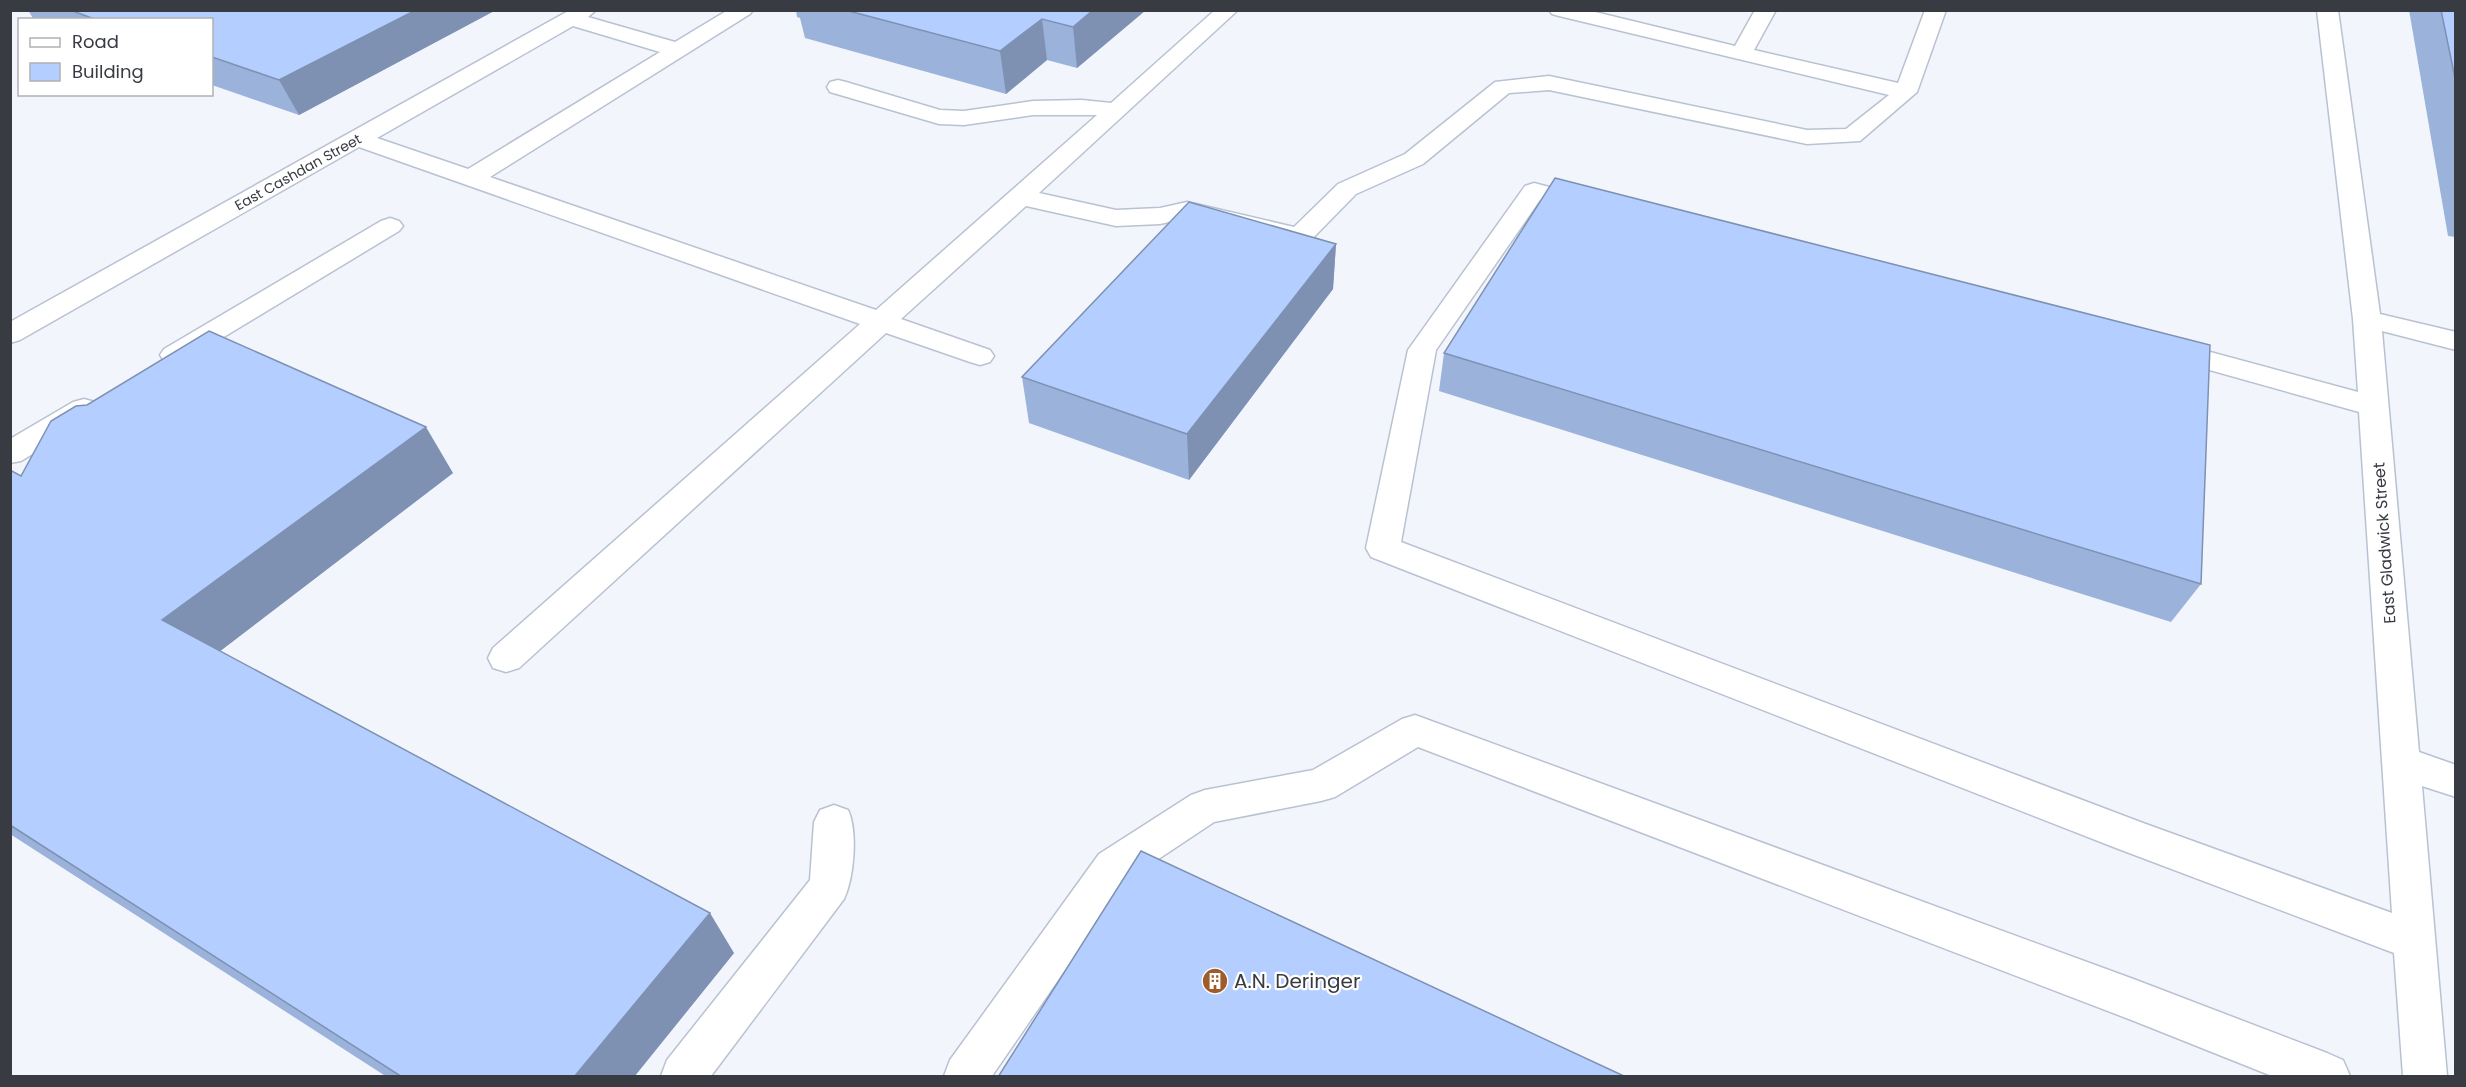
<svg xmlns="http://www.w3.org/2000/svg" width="2466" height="1087" viewBox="0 0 2466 1087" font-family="Poppins,sans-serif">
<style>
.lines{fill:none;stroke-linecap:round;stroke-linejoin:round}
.minor-casing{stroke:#b9c2d2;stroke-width:3}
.minor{fill:#fff;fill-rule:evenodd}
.wall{fill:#9bb2db}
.shaded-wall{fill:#7e91b2}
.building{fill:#b4cfff;stroke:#7e91b2;stroke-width:1.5}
.labels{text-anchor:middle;stroke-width:4.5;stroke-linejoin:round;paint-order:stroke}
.far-street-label{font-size:14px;fill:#383b42;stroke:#fff}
.street-label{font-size:16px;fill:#383b42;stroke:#fff}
.near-poi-label{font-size:20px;fill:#383b42;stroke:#fff;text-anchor:start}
</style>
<rect width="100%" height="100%" fill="#f2f5fc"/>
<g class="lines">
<g class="minor-casing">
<g id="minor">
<path d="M570 10H596L588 17 675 42 728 10H753L750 14 490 177 876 310 1097 115H1033L964 125 939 124 830 92 827 87 830 82 838 80 846 82 940 110 964 111 1033 101 1082 100 1111 103 1215 10H1238L1039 193 1116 210 1160 208 1187 202 1294 227 1338 184 1405 154 1495 82 1549 76 1807 130 1846 129 1889 95 1559 16 1552 14 1549 10H1587L1735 46 1755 10H1776L1754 50 1898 83 1925 10H1946L1917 92 1860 141 1807 144 1549 90 1509 93 1423 164 1356 194 1309 242 1300 244 1187 218 1160 224 1116 226 1026 206 901 319 990 350 994 356 990 362 980 365 970 362 886 333 519 668 506 672 493 668 488 658 493 648 860 324 359 147 20 340 10 343V322ZM573 26 660 52 468 169 377 138Z"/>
<polygon points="2317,10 2338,10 2380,314 2456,332 2456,350 2382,331 2419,752 2456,765 2456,797 2422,786 2447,1076 2403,1076 2394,953 2116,848 1371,557 1366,548 1408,350 1525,186 1534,183 1598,200 1602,205 1598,210 1589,213 1540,200 1436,350 1401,542 2143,823 2392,913 2359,412 2156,355 2152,349 2156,343 2166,340 2358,392 2353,319"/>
<polygon points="390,218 399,221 403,226 399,231 184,361 174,364 164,361 160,355 164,349 381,221"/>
<polygon points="84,399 95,402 99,409 95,416 21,461 10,463 10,439 73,402"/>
<polygon points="1415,715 2136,980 2327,1053 2343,1060 2350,1076 2272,1076 2134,1021 1418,747 1335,797 1321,801 1214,822 1127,880 992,1076 944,1076 950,1060 1099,854 1191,795 1205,790 1313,770 1402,719"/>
<path d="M834 805 848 810C858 831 854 878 844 899L711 1076H661L667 1060 810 880 814 822 820 810Z"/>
</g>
</g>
<use href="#minor" class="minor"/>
</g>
<g class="wall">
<polygon points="28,10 496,10 299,115 212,85 212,20 34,20"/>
<polygon points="796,10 1146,10 1077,68 1047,60 1006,94 805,38 800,18 797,17"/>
<polygon points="2409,10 2456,10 2456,237 2448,236"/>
<polygon points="1336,244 1333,289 1189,480 1029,423 1022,377"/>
<polygon points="1444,353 2201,584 2171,622 1439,391"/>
<polygon points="10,470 21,476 453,473 220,651 734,953 634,1077 387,1077 10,834"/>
</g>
<g class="shaded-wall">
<polygon points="416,10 496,10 299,115 279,80"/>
<polygon points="1093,10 1146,10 1077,68 1073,27"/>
<polygon points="1042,19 1047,60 1006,94 1000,51"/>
<polygon points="1336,244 1333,289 1189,480 1187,434"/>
<polygon points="426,427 453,473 202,665 162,620"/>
<polygon points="710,913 734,953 634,1077 574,1077"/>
</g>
<g class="building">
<polygon points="70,10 416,10 279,80 212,57 212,20 97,20"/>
<polygon points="845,10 1093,10 1073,27 1042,19 1000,51"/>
<polygon points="2441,10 2456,10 2456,83"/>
<polygon points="1555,178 2210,345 2201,584 1444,353"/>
<polygon points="1189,202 1336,244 1187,434 1022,377"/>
<polygon points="209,331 426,427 162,620 710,913 574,1077 402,1077 10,825 10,470 21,476 51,421 76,406 87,405"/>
<polygon points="1141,851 1626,1077 998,1077"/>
</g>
<defs>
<g id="building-disc" transform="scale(1.35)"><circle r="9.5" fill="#9e5c2a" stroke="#fff"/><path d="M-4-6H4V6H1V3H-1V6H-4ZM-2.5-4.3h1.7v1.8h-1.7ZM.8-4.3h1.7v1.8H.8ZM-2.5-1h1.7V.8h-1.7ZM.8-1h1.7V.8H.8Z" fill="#fff"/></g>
</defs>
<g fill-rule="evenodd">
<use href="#building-disc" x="1215" y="981"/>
</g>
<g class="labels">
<g class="far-street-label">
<text transform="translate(298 172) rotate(-29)" y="5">East Cashdan Street</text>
</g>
<g class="street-label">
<text transform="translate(2384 543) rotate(-94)" y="6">East Gladwick Street</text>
</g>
<g class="near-poi-label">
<text x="1234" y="988">A.N. Deringer</text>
</g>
</g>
<rect width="2466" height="1087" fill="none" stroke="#383b42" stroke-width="24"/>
<rect x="18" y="18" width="195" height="78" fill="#ffffff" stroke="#afb1b3" stroke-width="1.5"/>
<rect x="30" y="38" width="30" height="9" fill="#ffffff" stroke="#afb1b3" stroke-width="1.5"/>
<text x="72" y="48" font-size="18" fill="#383b42">Road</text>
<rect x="30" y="63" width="30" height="18" fill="#b4cfff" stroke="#afb1b3" stroke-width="1.5"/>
<text x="72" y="78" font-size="18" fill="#383b42">Building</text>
</svg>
